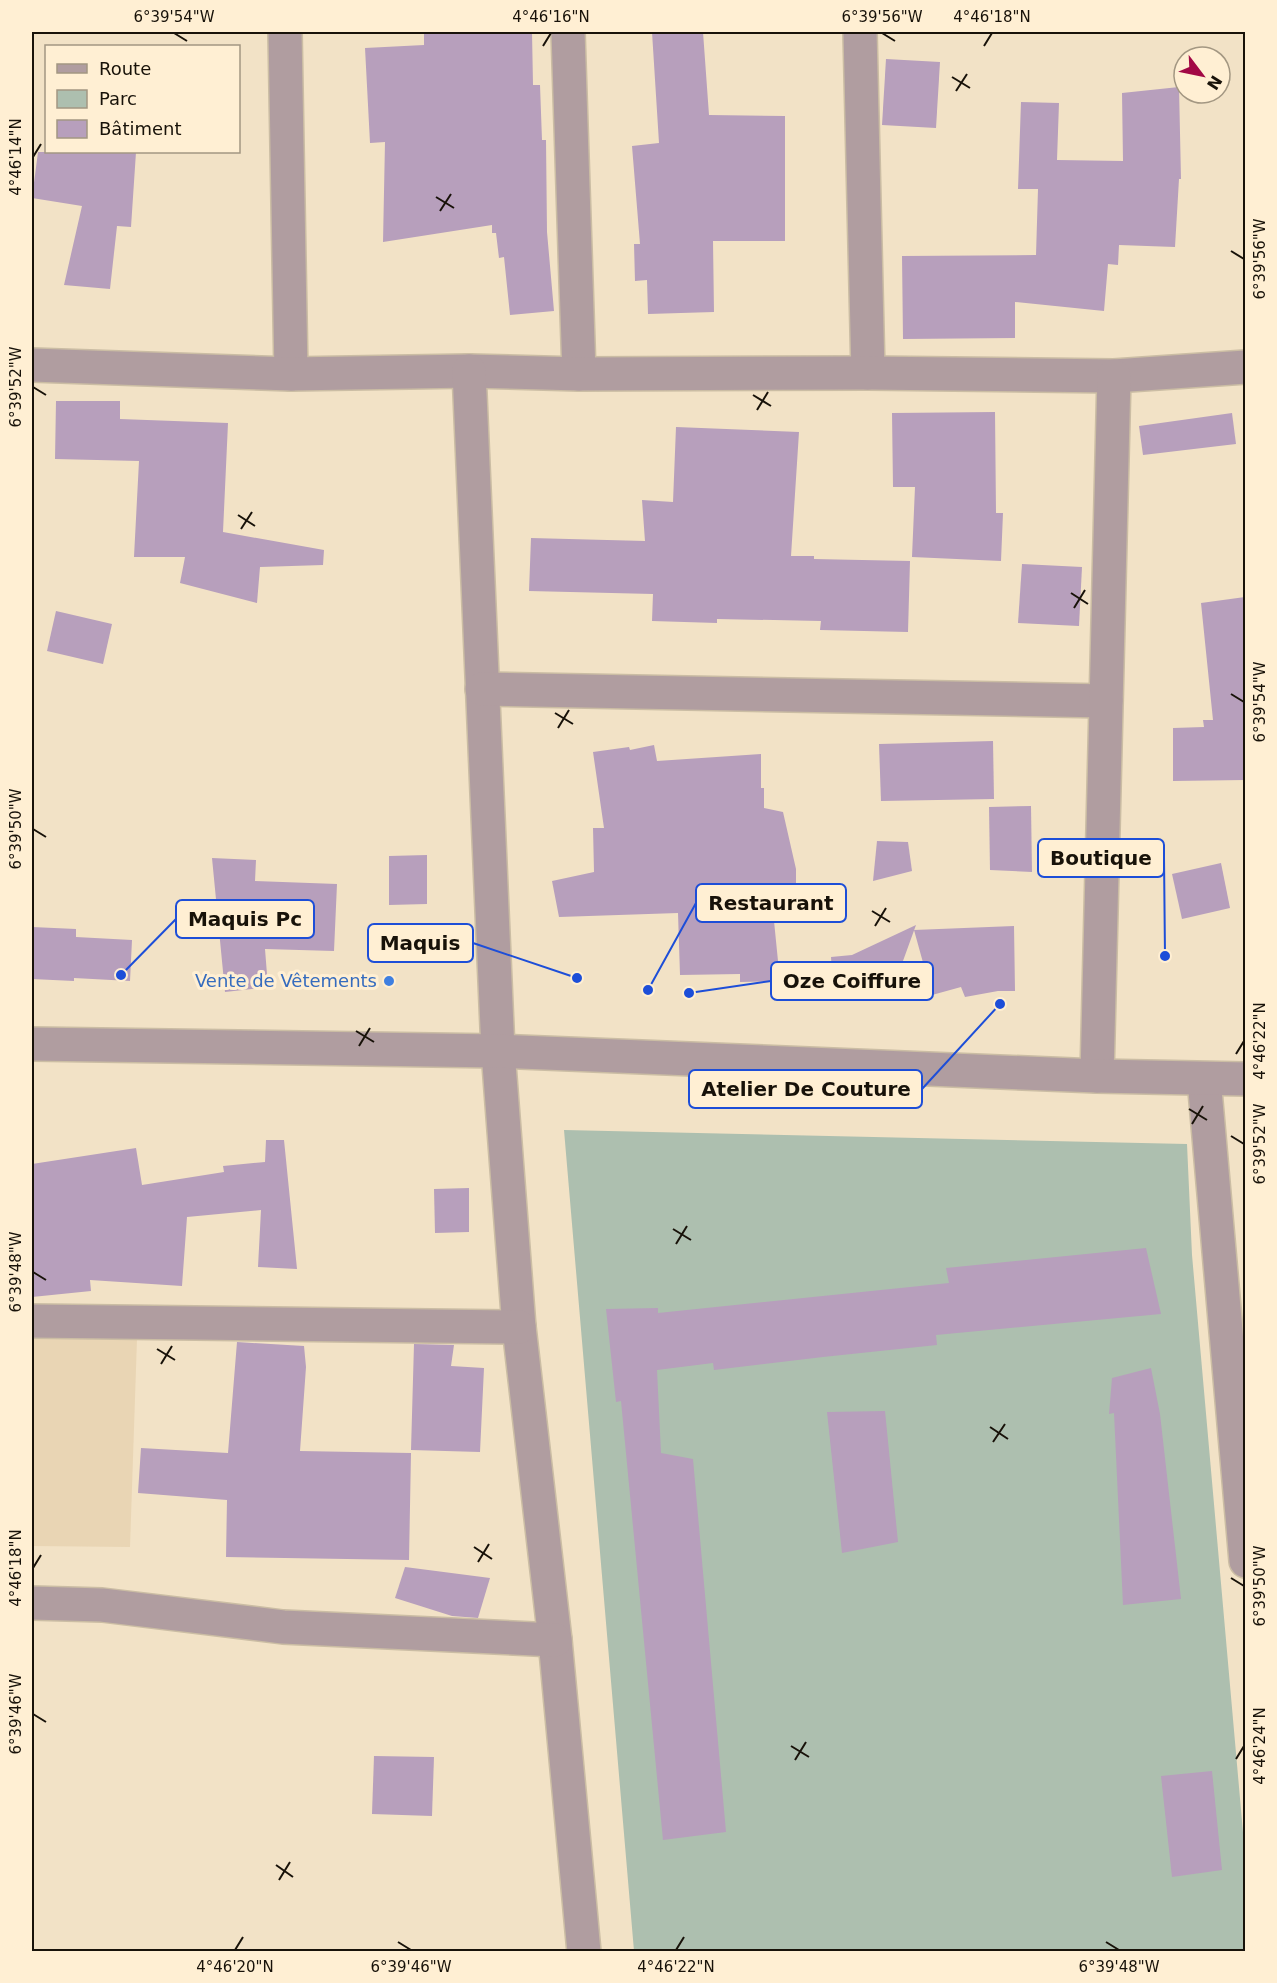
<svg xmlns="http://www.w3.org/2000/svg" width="1277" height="1983" viewBox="0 0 1277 1983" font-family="'DejaVu Sans',sans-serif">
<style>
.built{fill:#e9d5b4}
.green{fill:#adbfaf}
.building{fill:#b79fbc}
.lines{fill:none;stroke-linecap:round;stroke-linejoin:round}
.minor-casing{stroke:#cbbda4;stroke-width:36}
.tertiary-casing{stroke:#cbbda4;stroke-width:36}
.minor{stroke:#b09da0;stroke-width:33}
.tertiary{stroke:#b09da0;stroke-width:33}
.ticks{fill:none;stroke:#181209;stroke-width:2}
.shop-dot{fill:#3f7fe0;stroke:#ffefd3;stroke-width:2}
.labels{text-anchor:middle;stroke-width:6;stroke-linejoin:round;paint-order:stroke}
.shop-label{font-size:18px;fill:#366cbe;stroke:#ffefd3;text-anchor:end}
.leader{fill:none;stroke:#1d4ed8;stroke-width:2}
.callout-dot{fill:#1d4ed8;stroke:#ffefd3;stroke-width:2}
.callout{fill:#ffefd3;stroke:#1d4ed8;stroke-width:2}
.callout-label{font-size:20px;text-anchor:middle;font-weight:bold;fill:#181209}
.neatline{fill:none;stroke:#181209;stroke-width:2}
.ticks-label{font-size:15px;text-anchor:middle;fill:#181209}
</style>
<rect width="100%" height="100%" fill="#f2e2c6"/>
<polygon class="built" points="32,1336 137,1339 130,1547 32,1546"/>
<polygon class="green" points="564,1130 1187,1144 1192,1255 1245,1855 1245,1951 634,1951"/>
<g class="building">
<polygon points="424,32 532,32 533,85 540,85 542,140 546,140 547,232 554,311 510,315 504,257 499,258 496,233 492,233 492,225 383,242 385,142 370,143 365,48 424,45"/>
<polygon points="652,32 703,32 709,115 785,116 785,241 713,241 714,312 648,314 647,280 635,281 634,244 640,244 632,146 659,143"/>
<polygon points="886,59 940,62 936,128 882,125"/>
<polygon points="1179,87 1181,179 1179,179 1175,247 1119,245 1118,265 1108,264 1104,311 1015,302 1015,338 903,339 902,256 1036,255 1038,189 1018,189 1021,102 1059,103 1057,160 1123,161 1122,93"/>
<polygon points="38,152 136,152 131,227 117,226 110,289 64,285 82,206 32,198"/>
<polygon points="56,401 120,401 120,419 228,423 223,532 324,550 323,565 260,567 257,603 180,583 185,557 134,557 139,461 55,459"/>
<polygon points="995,412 996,513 1003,513 1001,561 912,557 915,487 893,487 892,413"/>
<polygon points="1232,413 1236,444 1143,455 1139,426"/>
<polygon points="676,427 799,432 791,556 814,556 814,559 910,561 908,632 820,630 821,621 717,619 717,623 652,621 653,594 529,591 531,538 645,541 642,500 673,502"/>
<polygon points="1022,564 1082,567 1079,626 1018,623"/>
<polygon points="1245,597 1245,780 1173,781 1173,728 1204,727 1203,720 1213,720 1201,603"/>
<polygon points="56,611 112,624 103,664 47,651"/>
<polygon points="993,741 994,799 881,801 879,744"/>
<polygon points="654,745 657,761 761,754 761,788 764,788 764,808 783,812 796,869 796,890 771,891 780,981 740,982 740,974 680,975 678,913 559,917 552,881 594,872 593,828 604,828 593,752 629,747 630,750"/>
<polygon points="1031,806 1032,872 990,870 989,807"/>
<polygon points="877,841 908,842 912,871 873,881"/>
<polygon points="427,855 427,904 389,905 389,856"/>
<polygon points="212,858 256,860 255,881 337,884 334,951 265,949 268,987 225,992"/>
<polygon points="1221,863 1230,908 1182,919 1172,874"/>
<polygon points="916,925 895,983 833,988 831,957 852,955"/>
<polygon points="1014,926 1015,991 998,991 965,997 961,987 932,995 914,930"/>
<polygon points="32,927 76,929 76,937 132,940 130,981 74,978 74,981 32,979"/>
<polygon points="266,1140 284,1140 297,1269 258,1267 261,1210 187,1217 182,1286 90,1280 91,1291 32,1297 32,1164 136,1148 142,1185 224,1172 223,1166 265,1162"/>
<polygon points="469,1188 469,1232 435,1233 434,1189"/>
<polygon points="1146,1248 1161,1314 936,1335 937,1345 823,1357 714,1370 713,1363 657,1370 661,1453 693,1459 726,1832 663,1840 621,1401 616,1402 606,1309 658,1308 658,1313 949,1283 946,1268"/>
<polygon points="237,1342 304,1346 306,1367 300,1451 411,1453 409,1560 226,1557 227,1500 138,1493 141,1448 228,1453"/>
<polygon points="414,1344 454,1345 451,1366 484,1368 480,1452 411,1450"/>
<polygon points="1151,1368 1160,1414 1181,1599 1123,1605 1114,1413 1109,1414 1112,1378"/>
<polygon points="885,1411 898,1542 842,1553 827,1412"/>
<polygon points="405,1567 490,1578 478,1618 452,1616 395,1598"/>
<polygon points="374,1756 434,1757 432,1816 372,1814"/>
<polygon points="1212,1771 1222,1870 1172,1877 1161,1776"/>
</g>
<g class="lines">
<g class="minor-casing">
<g id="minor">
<polyline points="285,32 291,374"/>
<polyline points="568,32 579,374"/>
<polyline points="860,32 868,373"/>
<polyline points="32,365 291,374 469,371 579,374 868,373 1114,376 1246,367"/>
<polyline points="469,371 498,1051 519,1327 555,1640 584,1952"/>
<polyline points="482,689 1106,701"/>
<polyline points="1097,1076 1114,376"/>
<polyline points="1204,1079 1246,1561"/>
<polyline points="32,1321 519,1327"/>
<polyline points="32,1603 102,1605 283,1627 555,1640"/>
</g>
</g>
<g class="tertiary-casing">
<polyline id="tertiary" points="32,1044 498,1051 1097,1076 1246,1079"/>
</g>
<use href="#minor" class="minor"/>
<use href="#tertiary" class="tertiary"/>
</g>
<path class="ticks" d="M174 33 187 41M882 33 895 41M543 46 551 33M984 46 992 33M952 77 970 88M956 91 967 74M33 157 41 144M436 197 454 208M440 211 451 194M1231 251 1244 259M33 387 46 395M753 395 771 406M757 410 768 392M238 515 255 526M241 529 252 512M1071 593 1088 604M1074 608 1085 590M1231 694 1244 702M555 713 573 724M558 728 569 710M33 829 46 837M872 911 890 922M875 926 886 908M356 1031 374 1042M359 1046 370 1028M1236 1054 1244 1041M1189 1109 1207 1120M1192 1124 1203 1106M1231 1136 1244 1144M673 1229 691 1240M676 1244 687 1226M33 1272 46 1280M157 1349 175 1360M161 1364 172 1346M990 1427 1008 1439M993 1442 1005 1424M474 1547 492 1559M478 1562 489 1544M33 1568 41 1555M1231 1578 1244 1586M33 1714 46 1722M791 1746 809 1757M1236 1759 1244 1746M795 1760 806 1742M276 1865 293 1877M279 1880 290 1862M398 1942 411 1950M1106 1942 1119 1950M235 1950 243 1937M676 1950 684 1937"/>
<circle class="shop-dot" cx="389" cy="981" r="6"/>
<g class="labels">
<g class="shop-label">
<text x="377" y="987">Vente de Vêtements</text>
</g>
</g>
<path class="leader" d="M1165 956L1164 858M648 990L696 903M121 975L176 919M577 978L473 943M689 993L771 981M1000 1004L922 1089"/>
<g class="callout-dot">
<circle cx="1165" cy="956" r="6"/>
<circle cx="648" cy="990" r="6"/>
<circle cx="121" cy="975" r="6"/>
<circle cx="577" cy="978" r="6"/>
<circle cx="689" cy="993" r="6"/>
<circle cx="1000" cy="1004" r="6"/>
</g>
<g class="callout">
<rect x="1038" y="839" width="126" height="38" rx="6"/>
<rect x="696" y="884" width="150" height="38" rx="6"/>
<rect x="176" y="900" width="138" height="38" rx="6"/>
<rect x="368" y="924" width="105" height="38" rx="6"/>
<rect x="771" y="962" width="162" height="38" rx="6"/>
<rect x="689" y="1070" width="233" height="38" rx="6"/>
</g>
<g class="callout-label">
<text x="1101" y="865">Boutique</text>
<text x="771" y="910">Restaurant</text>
<text x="245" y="926">Maquis Pc</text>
<text x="420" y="950">Maquis</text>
<text x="852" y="988">Oze Coiffure</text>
<text x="806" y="1096">Atelier De Couture</text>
</g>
<rect width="1277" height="1983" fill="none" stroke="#ffefd3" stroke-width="66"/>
<rect x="45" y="45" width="195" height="108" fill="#ffefd3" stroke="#a39782" stroke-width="1.5"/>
<rect x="57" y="64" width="30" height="9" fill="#b09da0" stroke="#a39782" stroke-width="1.5"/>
<text x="99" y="75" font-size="18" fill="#181209">Route</text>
<rect x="57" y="90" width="30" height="18" fill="#adbfaf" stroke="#a39782" stroke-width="1.5"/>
<text x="99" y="105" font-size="18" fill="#181209">Parc</text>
<rect x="57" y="120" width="30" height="18" fill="#b79fbc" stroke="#a39782" stroke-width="1.5"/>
<text x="99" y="135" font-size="18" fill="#181209">Bâtiment</text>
<g transform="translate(1202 75) rotate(122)"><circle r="28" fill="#ffefd3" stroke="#a39782" stroke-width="1.5"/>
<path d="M0-4.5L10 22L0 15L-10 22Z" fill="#a20845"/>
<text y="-9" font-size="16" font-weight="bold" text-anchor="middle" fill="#181209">N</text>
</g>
<rect x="33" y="33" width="1211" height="1917" class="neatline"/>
<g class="ticks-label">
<text x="174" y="22">6°39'54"W</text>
<text x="551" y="22">4°46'16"N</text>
<text x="882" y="22">6°39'56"W</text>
<text x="992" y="22">4°46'18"N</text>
<text transform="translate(16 157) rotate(-90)" y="5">4°46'14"N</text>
<text transform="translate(1260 259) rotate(-90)" y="5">6°39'56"W</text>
<text transform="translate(16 387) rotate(-90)" y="5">6°39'52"W</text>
<text transform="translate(1260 702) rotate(-90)" y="5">6°39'54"W</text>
<text transform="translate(16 829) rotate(-90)" y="5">6°39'50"W</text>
<text transform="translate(1260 1041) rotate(-90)" y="5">4°46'22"N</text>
<text transform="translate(1260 1144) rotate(-90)" y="5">6°39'52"W</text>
<text transform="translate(16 1272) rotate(-90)" y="5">6°39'48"W</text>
<text transform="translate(16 1568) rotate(-90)" y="5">4°46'18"N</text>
<text transform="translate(1260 1586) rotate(-90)" y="5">6°39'50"W</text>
<text transform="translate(16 1714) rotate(-90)" y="5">6°39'46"W</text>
<text transform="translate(1260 1746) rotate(-90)" y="5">4°46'24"N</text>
<text x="235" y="1972">4°46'20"N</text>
<text x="411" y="1972">6°39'46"W</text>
<text x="676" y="1972">4°46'22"N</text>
<text x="1119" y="1972">6°39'48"W</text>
</g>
</svg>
